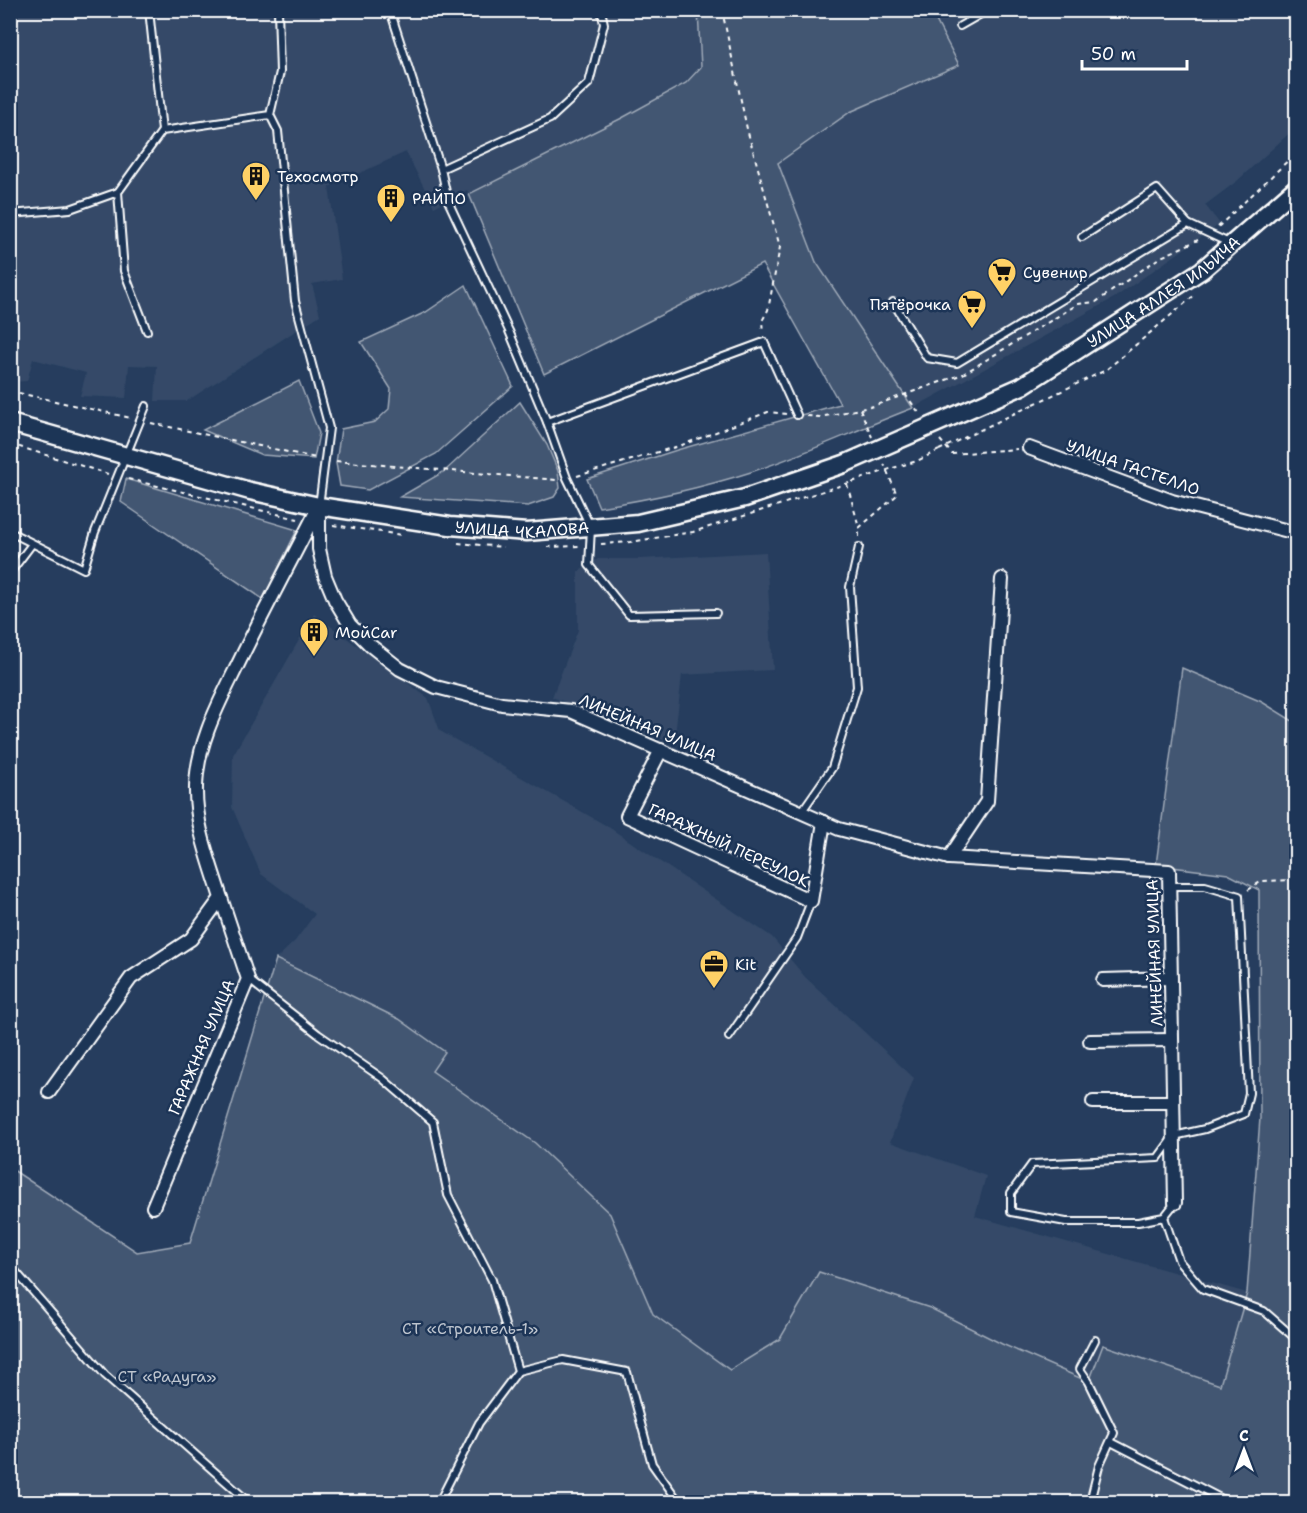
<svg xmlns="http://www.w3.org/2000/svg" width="1307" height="1513" viewBox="0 0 1307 1513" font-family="'Shantell Sans',sans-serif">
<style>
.built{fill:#344a68}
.green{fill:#425672;stroke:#a0aab8;stroke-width:1.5}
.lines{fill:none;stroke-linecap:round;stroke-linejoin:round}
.lane-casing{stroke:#fff;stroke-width:10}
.street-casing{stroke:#fff;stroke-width:16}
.secondary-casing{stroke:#fff;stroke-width:21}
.path{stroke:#fff;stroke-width:2;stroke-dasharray:4.5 4.5;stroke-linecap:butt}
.lane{stroke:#1d3557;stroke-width:6}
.street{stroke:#1d3557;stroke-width:12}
.secondary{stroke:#1d3557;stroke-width:16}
.secondary-bridge-casing{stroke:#fff;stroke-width:21;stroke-linecap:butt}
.path-bridge{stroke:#fff;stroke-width:2;stroke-dasharray:4.5 4.5;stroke-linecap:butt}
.secondary-bridge{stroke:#1d3557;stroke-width:16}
.labels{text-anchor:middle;stroke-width:5;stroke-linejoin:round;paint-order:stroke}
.poi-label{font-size:16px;fill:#fff;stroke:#1d3557;text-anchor:start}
.street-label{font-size:16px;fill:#fff;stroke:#1d3557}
.park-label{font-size:16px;fill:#bdc4ce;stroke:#1d3557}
</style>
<rect width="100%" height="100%" fill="#263d5e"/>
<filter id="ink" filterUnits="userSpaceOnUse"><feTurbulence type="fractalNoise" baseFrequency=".0167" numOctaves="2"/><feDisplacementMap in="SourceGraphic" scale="12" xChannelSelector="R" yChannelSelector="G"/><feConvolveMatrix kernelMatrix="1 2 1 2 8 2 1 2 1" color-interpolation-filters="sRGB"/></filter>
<g filter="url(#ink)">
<g class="built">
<polygon points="10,11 698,11 701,67 686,83 622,118 469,194 467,190 434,207 406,152 329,187 342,279 312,284 320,315 187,401 155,401 157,366 129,365 126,398 80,396 86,373 33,359 27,381 11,382"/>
<polygon points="931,11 1296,11 1296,127 1237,181 1205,205 1220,224 1114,298 913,408 816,262 778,162 850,112 959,65"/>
<polygon points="766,552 773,670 682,675 674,744 552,697 578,630 578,572 598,559 640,559"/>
<polygon points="314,614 428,698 440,731 607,826 772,937 805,977 914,1078 890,1142 986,1176 975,1216 1247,1293 1220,1385 1103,1345 1089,1382 1002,1344 930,1308 820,1272 780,1339 731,1370 653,1314 610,1214 535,1143 431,1071 445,1053 399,1019 276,959 295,941 315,914 261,874 232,807 233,755"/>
</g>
<g class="green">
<path d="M698 11H931L959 65 850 112 778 163 816 262 913 408C858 429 806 454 751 472 701 488 651 499 599 507L587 479 677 450 840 404 762 264 544 374 469 194 622 118 686 83 701 67Z"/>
<polygon points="466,285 513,386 436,454 368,490 340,486 336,463 341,429 375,422 389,409 391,389 361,342 426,312"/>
<polygon points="299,381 319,433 314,459 262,455 203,430"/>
<polygon points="520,402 547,445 558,471 560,488 554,497 528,506 400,497 445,471"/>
<polygon points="126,479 297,530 263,599 121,502"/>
<polygon points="1182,668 1262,702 1296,723 1296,1502 11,1502 10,1168 137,1252 190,1243 276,959 399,1019 445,1052 432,1071 535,1143 610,1214 653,1314 730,1370 780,1339 819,1272 930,1308 1002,1344 1089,1382 1103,1345 1220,1385 1247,1293 1260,1118 1259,890 1228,874 1156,865"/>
</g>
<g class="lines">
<g class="lane-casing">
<g id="lane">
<polyline points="149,10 162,131"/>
<polyline points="390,10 441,169 448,201 509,331 547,422 567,478 591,528 589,565 629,615 716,613"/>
<polyline points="960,26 988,10"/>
<polyline points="270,115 278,131 295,301 329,428 319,506"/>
<polyline points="441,169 550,119 589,83 604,24 601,10"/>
<polyline points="10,214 70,209 118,192"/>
<polyline points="1082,237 1157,189 1188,224 1229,243"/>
<polyline points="893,302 927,358 957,363 1188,224"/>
<polyline points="147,331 124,271 118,192 162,131 270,115 280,72 278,10"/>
<polyline points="547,422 764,342 797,415"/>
<polyline points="10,532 84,569 95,532 146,406"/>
<polyline points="10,573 32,544"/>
<polyline points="802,811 832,768 857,687 850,587 859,547"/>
<polyline points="1170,886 1205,886 1239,896 1249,1093 1244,1114 1205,1129 1174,1136 1158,1158 1032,1164 1011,1193 1011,1212 1066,1222 1138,1222 1164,1217 1175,1203"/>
<polyline points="248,979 318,1034 382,1078 433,1122 448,1195 492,1280 518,1371 479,1423 439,1502"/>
<polyline points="729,1037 797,938 811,901"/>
<polyline points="1164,1217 1179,1261 1203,1289 1264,1311 1296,1339"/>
<polyline points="10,1265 105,1375 249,1502"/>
<polyline points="518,1371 563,1360 627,1372 652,1464 679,1502"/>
<polyline points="1111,1442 1228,1502"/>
<polyline points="1090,1502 1099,1466 1114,1433 1089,1382 1080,1369 1095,1340"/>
</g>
</g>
<g class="street-casing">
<g id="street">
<polyline points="1029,448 1172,501 1296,533"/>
<polyline points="319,506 319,549 325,576 335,600 350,625 371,646 400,669 436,687 502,704 571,711 839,829 949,858 1169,871 1175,1203"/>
<polyline points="661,750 627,816 811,901 824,822"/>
<polyline points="949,858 987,801 1002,579"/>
<polyline points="1103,980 1171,978"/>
<polyline points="1090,1041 1172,1040"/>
<path d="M49 1092 131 978 191 939 221 898C210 862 195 825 196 787 197 740 222 698 242 656 266 607 292 559 317 510"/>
<polyline points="1093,1102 1173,1102"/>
<polyline points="153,1207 248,979 221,898"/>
</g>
</g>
<g class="secondary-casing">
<g id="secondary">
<path id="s1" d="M1022 386 1202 270 1296 188"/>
<path id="s2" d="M10 423 250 491 319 506 450 526 527 532 638 523 745 498 844 464"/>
</g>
</g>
<g class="path">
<polyline points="722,10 747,129 780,247 768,310 762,321 763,333"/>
<polyline points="1218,227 1296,153"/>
<polyline points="10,391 131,418"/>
<polyline points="905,394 920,414"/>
<polyline points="1034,404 1106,370 1196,294"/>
<polyline points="860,409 872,437"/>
<polyline points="807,416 820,417 870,407 963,374 1078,304 1096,302 1159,258 1198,240"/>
<polyline points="151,423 316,458"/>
<polyline points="940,440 952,454 1017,449"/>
<polyline points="10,444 108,474"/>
<polyline points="336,461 557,480"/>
<polyline points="893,468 917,461 939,450"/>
<polyline points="577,476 682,445 768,412 786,414"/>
<polyline points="128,479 298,519"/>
<polyline points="847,484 859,527"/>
<polyline points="333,525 402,535"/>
<polyline points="859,537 859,528 897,495 884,464"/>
<polyline points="458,543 503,547"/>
<polyline points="601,544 630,542 693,532 852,482"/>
<polyline points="547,547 581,546"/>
<polyline points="1248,890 1262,881 1296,880"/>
</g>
<use href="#lane" class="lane"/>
<use href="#street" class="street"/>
<use href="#secondary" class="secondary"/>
<g class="secondary-bridge-casing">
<polyline id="secondary-bridge" points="844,464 1022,386"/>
</g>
<g class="path-bridge">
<polyline points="939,450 1034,404"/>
<polyline points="852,482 893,468"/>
</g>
<use href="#secondary-bridge" class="secondary-bridge"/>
</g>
</g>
<defs>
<g id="building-pin" transform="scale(1.5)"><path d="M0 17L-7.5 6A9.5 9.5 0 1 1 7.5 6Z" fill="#ffd166" stroke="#1d3557"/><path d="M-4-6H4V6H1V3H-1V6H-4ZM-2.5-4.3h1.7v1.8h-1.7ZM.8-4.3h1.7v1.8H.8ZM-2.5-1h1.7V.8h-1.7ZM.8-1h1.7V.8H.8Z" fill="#111"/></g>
<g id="supermarket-pin" transform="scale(1.5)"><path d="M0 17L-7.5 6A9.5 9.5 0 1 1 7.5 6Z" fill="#ffd166" stroke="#1d3557"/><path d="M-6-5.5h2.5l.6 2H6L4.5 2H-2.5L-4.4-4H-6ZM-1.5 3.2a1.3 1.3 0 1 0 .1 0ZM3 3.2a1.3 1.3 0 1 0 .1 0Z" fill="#111"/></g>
<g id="office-pin" transform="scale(1.5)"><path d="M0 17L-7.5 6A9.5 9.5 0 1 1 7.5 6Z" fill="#ffd166" stroke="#1d3557"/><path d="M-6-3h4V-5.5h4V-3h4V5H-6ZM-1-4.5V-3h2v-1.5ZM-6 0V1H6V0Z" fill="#111"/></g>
</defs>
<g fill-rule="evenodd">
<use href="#building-pin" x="256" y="176"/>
<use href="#building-pin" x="391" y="198"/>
<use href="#supermarket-pin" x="1002" y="272"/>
<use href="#supermarket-pin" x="972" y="304"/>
<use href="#building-pin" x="314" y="632"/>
<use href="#office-pin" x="714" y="964"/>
</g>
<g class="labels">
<g class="poi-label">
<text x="277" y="182">Техосмотр</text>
<text x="412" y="204">РАЙПО</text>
<text x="1023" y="278">Сувенир</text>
<text x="951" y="310" text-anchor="end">Пятёрочка</text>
<text x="335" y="638">МойCar</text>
<text x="735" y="970">Kit</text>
</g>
<g class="street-label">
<text dy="6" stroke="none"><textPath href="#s1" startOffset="170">УЛИЦА АЛЛЕЯ ИЛЬИЧА</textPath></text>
<text transform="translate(1133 467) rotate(19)" y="6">УЛИЦА ГАСТЕЛЛО</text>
<text dy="6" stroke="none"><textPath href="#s2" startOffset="525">УЛИЦА ЧКАЛОВА</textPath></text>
<text transform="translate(648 727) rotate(23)" y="6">ЛИНЕЙНАЯ УЛИЦА</text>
<text transform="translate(729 845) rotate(25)" y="6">ГАРАЖНЫЙ ПЕРЕУЛОК</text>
<text transform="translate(1154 953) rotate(-92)" y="6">ЛИНЕЙНАЯ УЛИЦА</text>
<text transform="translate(201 1047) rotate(-67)" y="6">ГАРАЖНАЯ УЛИЦА</text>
</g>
<g class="park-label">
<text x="470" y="1334">СТ «Строитель-1»</text>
<text x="167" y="1382">СТ «Радуга»</text>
</g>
</g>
<rect width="1307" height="1513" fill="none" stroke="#1d3557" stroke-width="36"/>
<rect x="18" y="18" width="1271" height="1477" fill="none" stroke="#fff" stroke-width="2" filter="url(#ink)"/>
<g transform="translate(1244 1450)" stroke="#1d3557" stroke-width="4.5" paint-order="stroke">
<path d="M0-4.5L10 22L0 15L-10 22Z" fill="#ffffff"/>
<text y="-9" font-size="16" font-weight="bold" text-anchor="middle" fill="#ffffff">С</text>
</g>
<path d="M1082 60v9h105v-9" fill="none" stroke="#ffffff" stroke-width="3"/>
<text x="1091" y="60" font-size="18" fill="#ffffff" stroke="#1d3557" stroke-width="4.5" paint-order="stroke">50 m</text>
</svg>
